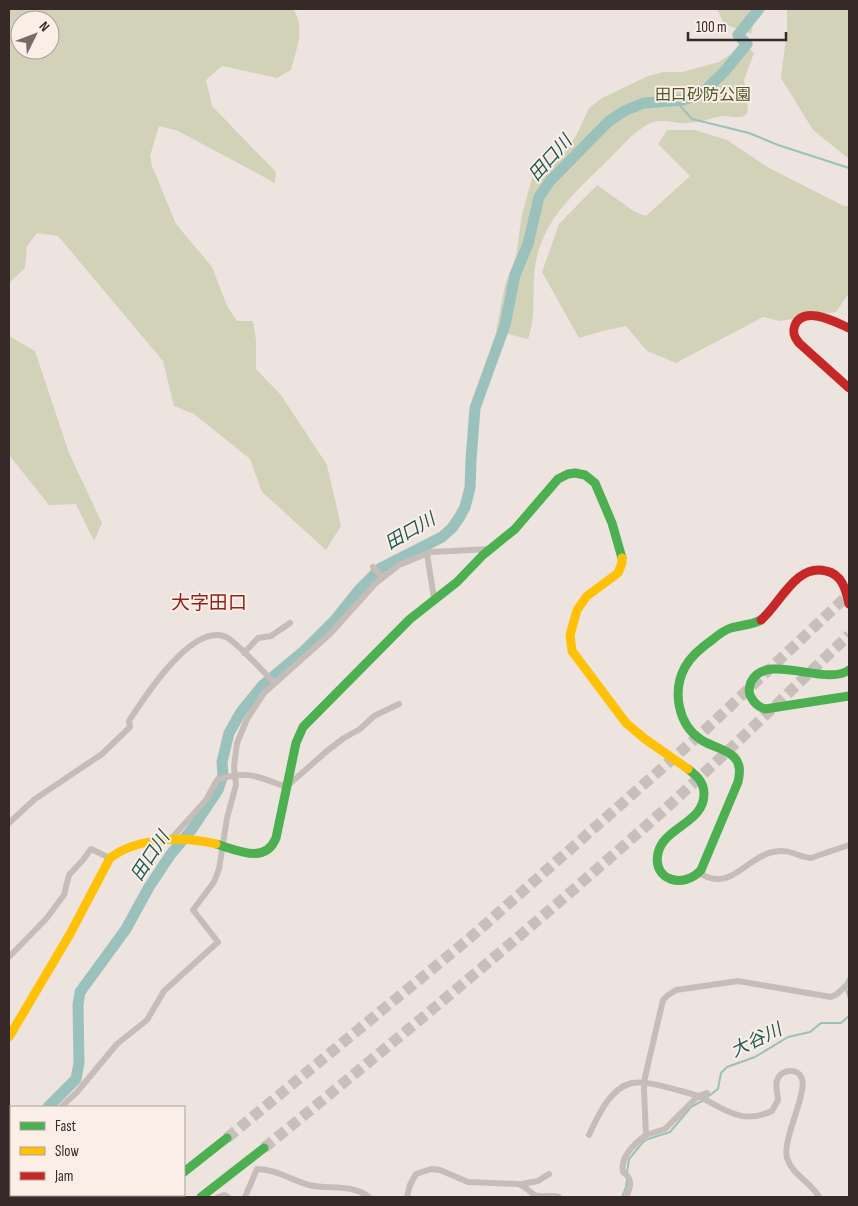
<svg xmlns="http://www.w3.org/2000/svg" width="858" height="1206" viewBox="0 0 858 1206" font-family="'Sofia Sans Condensed','Noto Sans JP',sans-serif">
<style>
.green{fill:#d2d2b8;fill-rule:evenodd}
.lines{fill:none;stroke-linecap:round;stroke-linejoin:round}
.stream{stroke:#9ac1bb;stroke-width:2}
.river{stroke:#9ac1bb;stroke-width:11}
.highway-tunnel{stroke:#c9bfba;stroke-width:11;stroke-dasharray:11 5.5;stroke-linecap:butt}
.street{stroke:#c6bdb9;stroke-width:6}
.fast{stroke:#4caf50;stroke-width:9}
.slow{stroke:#ffc107;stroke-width:9}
.jam{stroke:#c62828;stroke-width:9}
.labels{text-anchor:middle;stroke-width:4;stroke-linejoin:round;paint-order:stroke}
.park-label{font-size:16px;fill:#4d5729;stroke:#fbeee6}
.water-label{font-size:18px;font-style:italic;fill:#195b56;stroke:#fbeee6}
.quarter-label{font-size:19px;fill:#8c251a;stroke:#fbeee6}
</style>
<rect width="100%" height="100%" fill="#ede4df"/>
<g class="green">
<path d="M9 9H293C306 28 296 50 291 70L277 78 222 66 206 80 212 106 276 172 275 183 178 131 159 126 150 156 152 166 176 224 212 267 227 306 237 321H253L256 340V369L281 395 327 465 341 526 326 550 262 492 250 459 194 414 174 406 163 361 58 236 37 233 27 246 25 268 9 283ZM20 20H50V50H20Z"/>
<polygon points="717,9 756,9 751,34 724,24"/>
<polygon points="787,9 849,9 849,159 813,130 781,78 787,30"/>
<path d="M741 42 754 53 744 80 748 109 746 115C739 119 731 116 724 116 712 117 700 123 687 123 676 124 664 119 653 122 636 129 623 145 610 158 580 188 547 214 537 257 530 285 538 311 528 339L496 331 505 285 516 256 522 214 532 178 542 168 554 163 563 155 577 134 589 108 602 98 648 76 663 72H682L719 62 731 54Z"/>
<polygon points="667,130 695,130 727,140 769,168 844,206 849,206 849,293 836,312 780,321 763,317 676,363 647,351 626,326 603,331 579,338 542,272 559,224 597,185 635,212 646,216 690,176 658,144"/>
<polygon points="9,336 35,351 69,453 102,523 94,541 76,504 49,505 9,455"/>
</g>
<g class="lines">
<g class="stream">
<polyline points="676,101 692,119 749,133 778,145 849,168"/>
<polyline points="846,983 849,977"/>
<polyline points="846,988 849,999"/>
<polyline points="706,1098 718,1089 721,1073 727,1067 755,1057 788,1037 810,1032 821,1023 841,1023 849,1016"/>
<polyline points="627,1172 629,1159 643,1142 648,1139 670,1132 691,1107 702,1101"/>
<polyline points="622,1197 626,1187 627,1180"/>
</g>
<g class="river">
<polyline points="48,1107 76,1079 79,1063 78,1005 80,992 126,929 149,887 171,854 192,829 218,790 223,775 222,762 229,733 241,712 262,686 305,650 335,620 359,590 381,568 442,537 452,528 459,518 465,507 470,488 471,460 475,408 505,325 515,275 528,244 539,197 550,181 608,122 624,111 644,103 683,100 701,94 724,72 747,44 738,35 759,9"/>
<polyline points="9,1141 11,1139"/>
</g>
<g class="highway-tunnel">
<polyline points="227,1138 471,937 704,731 849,594"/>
<path d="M264 1148C399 1038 534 926 664 810 727 753 788 693 849 635"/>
</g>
<g class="street">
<polyline points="427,554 434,598"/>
<polyline points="373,567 382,577"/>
<polyline points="244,653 258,638 271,636 290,623"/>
<path d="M9 823 35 799 102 754 130 727 129 721C144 698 192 622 226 637 237 642 263 672 274 682"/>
<path d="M170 840 206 800 217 780C246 770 258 776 286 787L327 751 344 738 360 729 374 716 399 704"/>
<path d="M699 873C704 876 711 879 717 879 736 880 754 855 773 852 790 848 797 857 811 858L849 845"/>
<polyline points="9,957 46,919 64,895 69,875 83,860 91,849 110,858"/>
<polyline points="61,1107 77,1092 117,1044 147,1020 164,991 218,942 193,910 214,882 219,869 227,818 236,785 234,767 237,743 247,719 264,693 330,634 375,584 399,565 431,552 490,549"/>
<path d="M589 1135C598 1116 610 1088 632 1083 644 1081 659 1085 670 1088 680 1091 691 1093 700 1097 726 1110 742 1125 772 1111L778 1100C778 1093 774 1085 778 1078 783 1069 799 1068 802 1079 804 1084 802 1090 801 1095 798 1111 783 1144 787 1158 792 1175 811 1182 819 1197"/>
<polyline points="646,1135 665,1129 698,1096 707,1093"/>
<polyline points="522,1184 538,1181 549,1174"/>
<polyline points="218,1197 224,1195 228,1197"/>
<path d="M245 1197 257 1169C276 1169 291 1180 309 1185 329 1190 351 1183 369 1197"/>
<path d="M407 1197 410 1185 416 1174 431 1169 440 1170 468 1182 518 1184C526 1186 529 1192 535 1195 543 1198 552 1194 559 1197"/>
<path d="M626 1197C631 1187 633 1179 623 1172 620 1157 635 1143 646 1135L644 1089 645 1077 663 1000 668 995 676 990 738 981 831 997 837 994 849 983"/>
</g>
<g class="fast">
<path d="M849 670C826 687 765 651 751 682 749 687 748 692 751 697 754 703 759 707 765 709L849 696"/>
<path d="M688 769C697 776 704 782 704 794 704 823 664 827 658 853 652 881 684 889 701 870L738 782C740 773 741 764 734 757 725 748 711 747 700 739 678 724 672 691 685 667 691 656 702 647 712 640 718 635 724 630 731 628 741 625 752 625 761 620"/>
<path d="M216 844C237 850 265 865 276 838L296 743 303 727 410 619 457 582 483 555 515 529 558 479 568 474 575 473 585 475 595 483 612 523 622 558"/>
<polyline points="184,1172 227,1138"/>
<polyline points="201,1197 264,1148"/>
</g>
<g class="slow">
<polyline points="622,558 622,563 618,573 587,596 577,610 570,635 572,651 626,723 645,739 688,769"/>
<path d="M9 1037 70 934 110 858C138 837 184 836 216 844"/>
<polyline points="76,1195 81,1197"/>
<polyline points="152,1197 156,1195"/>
</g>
<g class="jam">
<path d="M849 328C835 322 804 305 795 325 792 332 794 337 799 343L849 388"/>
<path d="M761 620C780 604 796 563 826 571 842 574 846 590 849 604"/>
<polyline points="9,1155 11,1157"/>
</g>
</g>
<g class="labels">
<g class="park-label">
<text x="703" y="100">田口砂防公園</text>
</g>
<g class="water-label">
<text transform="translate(550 158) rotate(-48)" y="6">田口川</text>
<text transform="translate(410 531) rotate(-30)" y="6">田口川</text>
<text transform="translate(150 856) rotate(-57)" y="6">田口川</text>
<text transform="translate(756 1040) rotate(-26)" y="6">大谷川</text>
</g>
<g class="quarter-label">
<text x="209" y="609">大字田口</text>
</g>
</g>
<rect width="858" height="1206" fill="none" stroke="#372927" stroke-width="20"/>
<rect x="10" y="1106" width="175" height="90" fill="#fbeee6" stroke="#ad9f9a"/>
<rect x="20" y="1122" width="25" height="8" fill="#4caf50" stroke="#ad9f9a"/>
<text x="55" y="1131" font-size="15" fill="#372927">Fast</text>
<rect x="20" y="1147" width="25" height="8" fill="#ffc107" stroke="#ad9f9a"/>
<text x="55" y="1156" font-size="15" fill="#372927">Slow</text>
<rect x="20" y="1172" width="25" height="8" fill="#c62828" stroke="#ad9f9a"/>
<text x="55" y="1181" font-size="15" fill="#372927">Jam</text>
<g transform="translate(35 35) rotate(48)"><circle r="24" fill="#fbeee6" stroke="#ad9f9a"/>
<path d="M0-4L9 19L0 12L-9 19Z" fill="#776a67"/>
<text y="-8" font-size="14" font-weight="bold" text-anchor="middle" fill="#372927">N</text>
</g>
<path d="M688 32v8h98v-8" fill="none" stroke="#372927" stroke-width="2.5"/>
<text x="696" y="32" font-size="15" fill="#372927" stroke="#fbeee6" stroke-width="4" paint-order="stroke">100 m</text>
</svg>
